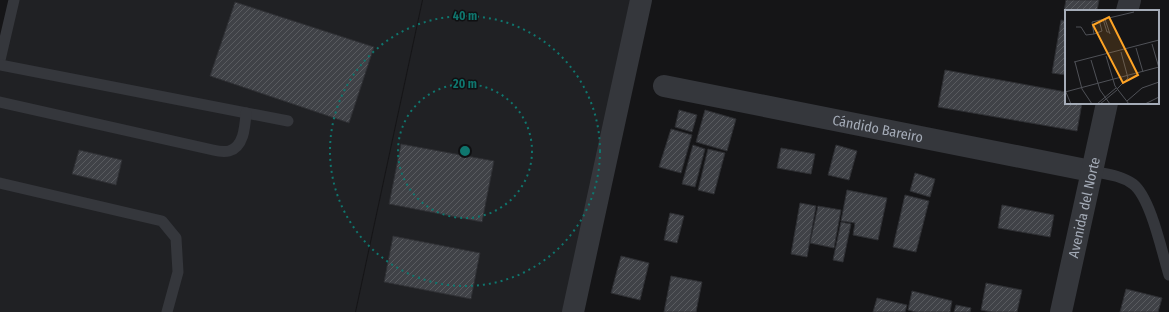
<svg xmlns="http://www.w3.org/2000/svg" width="1169" height="312" viewBox="0 0 1169 312" font-family="'Fira Sans Condensed',sans-serif">
<style>
.built{fill:#202124}
.building{fill:url(#building-hatch);stroke:#2e2f33}
.lines{fill:none;stroke-linecap:round;stroke-linejoin:round}
.lane{stroke:#35373c;stroke-width:11}
.street{stroke:#35373c;stroke-width:22}
.ring{fill:none;stroke:#0f766e;stroke-width:2;stroke-dasharray:2 4}
.labels{text-anchor:middle;stroke-width:3;stroke-linejoin:round;paint-order:stroke}
.street-label{font-size:14px;fill:#a5acb8;stroke:#101012}
.inset-road{fill:none;stroke:#4f5157;stroke-width:1}
.view{fill:#fea425;fill-opacity:0.15;stroke:#fea425;stroke-width:2}
.inset-edge{fill:none;stroke:#a5acb8;stroke-width:2}
.centre{fill:#0f766e;stroke:#101012;stroke-width:2}
.ring-label{font-size:12px;text-anchor:middle;font-weight:bold;fill:#0f766e;stroke:#101012;stroke-width:3;stroke-linejoin:round;paint-order:stroke}
</style>
<defs>
<pattern id="building-hatch" width="6" height="6" patternUnits="userSpaceOnUse"><rect width="6" height="6" fill="#404247"/><path d="M-1 1l2-2M0 6l6-6M5 7l2-2" fill="none" stroke="#595b5f"/></pattern>
</defs>
<rect width="100%" height="100%" fill="#151517"/>
<g class="built">
<polygon points="14,0 422,0 355,312 0,312 0,60"/>
<polygon points="423,0 643,0 577,312 356,312"/>
</g>
<g class="building">
<polygon points="1066,0 1099,0 1097,11 1064,11"/>
<polygon points="235,2 374,47 349,123 210,76"/>
<polygon points="1061,20 1066,21 1066,75 1052,73"/>
<polygon points="945,70 1066,92 1066,103 1082,103 1077,131 938,107"/>
<polygon points="679,110 697,115 692,132 675,127"/>
<polygon points="705,110 736,119 727,151 696,142"/>
<polygon points="671,129 692,135 681,173 659,167"/>
<polygon points="401,144 494,161 482,222 389,204"/>
<polygon points="693,145 705,149 695,187 682,184"/>
<polygon points="836,145 857,151 849,180 828,175"/>
<polygon points="781,148 815,154 811,174 777,168"/>
<polygon points="708,149 725,153 714,194 698,190"/>
<polygon points="79,150 122,160 116,185 72,174"/>
<polygon points="915,173 935,179 930,197 910,191"/>
<polygon points="847,190 887,198 878,240 853,235 855,223 841,221"/>
<polygon points="905,195 929,201 916,252 893,247"/>
<polygon points="800,203 816,206 807,257 791,254"/>
<polygon points="1002,205 1054,215 1050,237 998,228"/>
<polygon points="818,206 841,210 834,248 810,243"/>
<polygon points="670,213 684,216 677,243 664,240"/>
<polygon points="841,222 851,224 843,262 833,260"/>
<polygon points="393,236 480,253 471,299 384,282"/>
<polygon points="621,256 649,263 640,300 611,293"/>
<polygon points="671,276 702,282 696,312 664,312"/>
<polygon points="986,283 1022,290 1017,312 992,312 981,310"/>
<polygon points="1126,289 1162,298 1158,312 1120,312"/>
<polygon points="912,291 952,301 950,312 916,312 908,310"/>
<polygon points="877,298 907,305 905,312 873,312"/>
<polygon points="956,305 971,308 970,312 954,312"/>
</g>
<g class="lines">
<g class="lane">
<polyline points="0,60 14,0"/>
<polyline points="0,65 288,121"/>
<path d="M0 102 213 150C217 151 225 152 229 151 244 147 245 126 246 113"/>
<path d="M1091 171C1105 174 1121 175 1133 184 1151 198 1162 253 1169 275"/>
<polyline points="0,183 162,221 176,238 178,272 167,312"/>
</g>
<g class="street">
<polyline points="1127,11 1130,0"/>
<path id="s1" d="M664 86 1091 171"/>
<polyline points="573,312 641,0"/>
<path id="s2" d="M1061 312 1107 103"/>
</g>
</g>
<g class="ring">
<circle cx="465" cy="151" r="67"/>
<circle cx="465" cy="151" r="135"/>
</g>
<g class="labels">
<g class="street-label">
<text dy="5" stroke="none"><textPath href="#s1" startOffset="218">Cándido Bareiro</textPath></text>
<text dy="5" stroke="none"><textPath href="#s2" startOffset="107">Avenida del Norte</textPath></text>
</g>
</g>
<g transform="translate(1065 10)">
<rect width="94" height="94" fill="#151517"/>
<path class="inset-road" d="M38 9 42 22H44M40 9 45 24M11 17H16L21 25 29 24 27 12 69 2M29 24 37 21 34 10M87 34 94 58M71 38 78 62M41 46 50 76 64 94M26 50 35 80 45 94M9 52 94 30M10 52 17 79 27 94M52 79 63 68 56 42M0 80 6 94M0 82 94 57M62 91 77 78 94 72M32 94 51 78M35 94 52 80M80 94 94 87"/>
<path class="view" d="M44 7 73 65 58 73 28 15Z"/>
<rect width="94" height="94" class="inset-edge"/>
</g>
<circle cx="465" cy="151" r="6" class="centre"/>
<g class="ring-label">
<text x="465" y="20">40 m</text>
<text x="465" y="88">20 m</text>
</g>
</svg>
